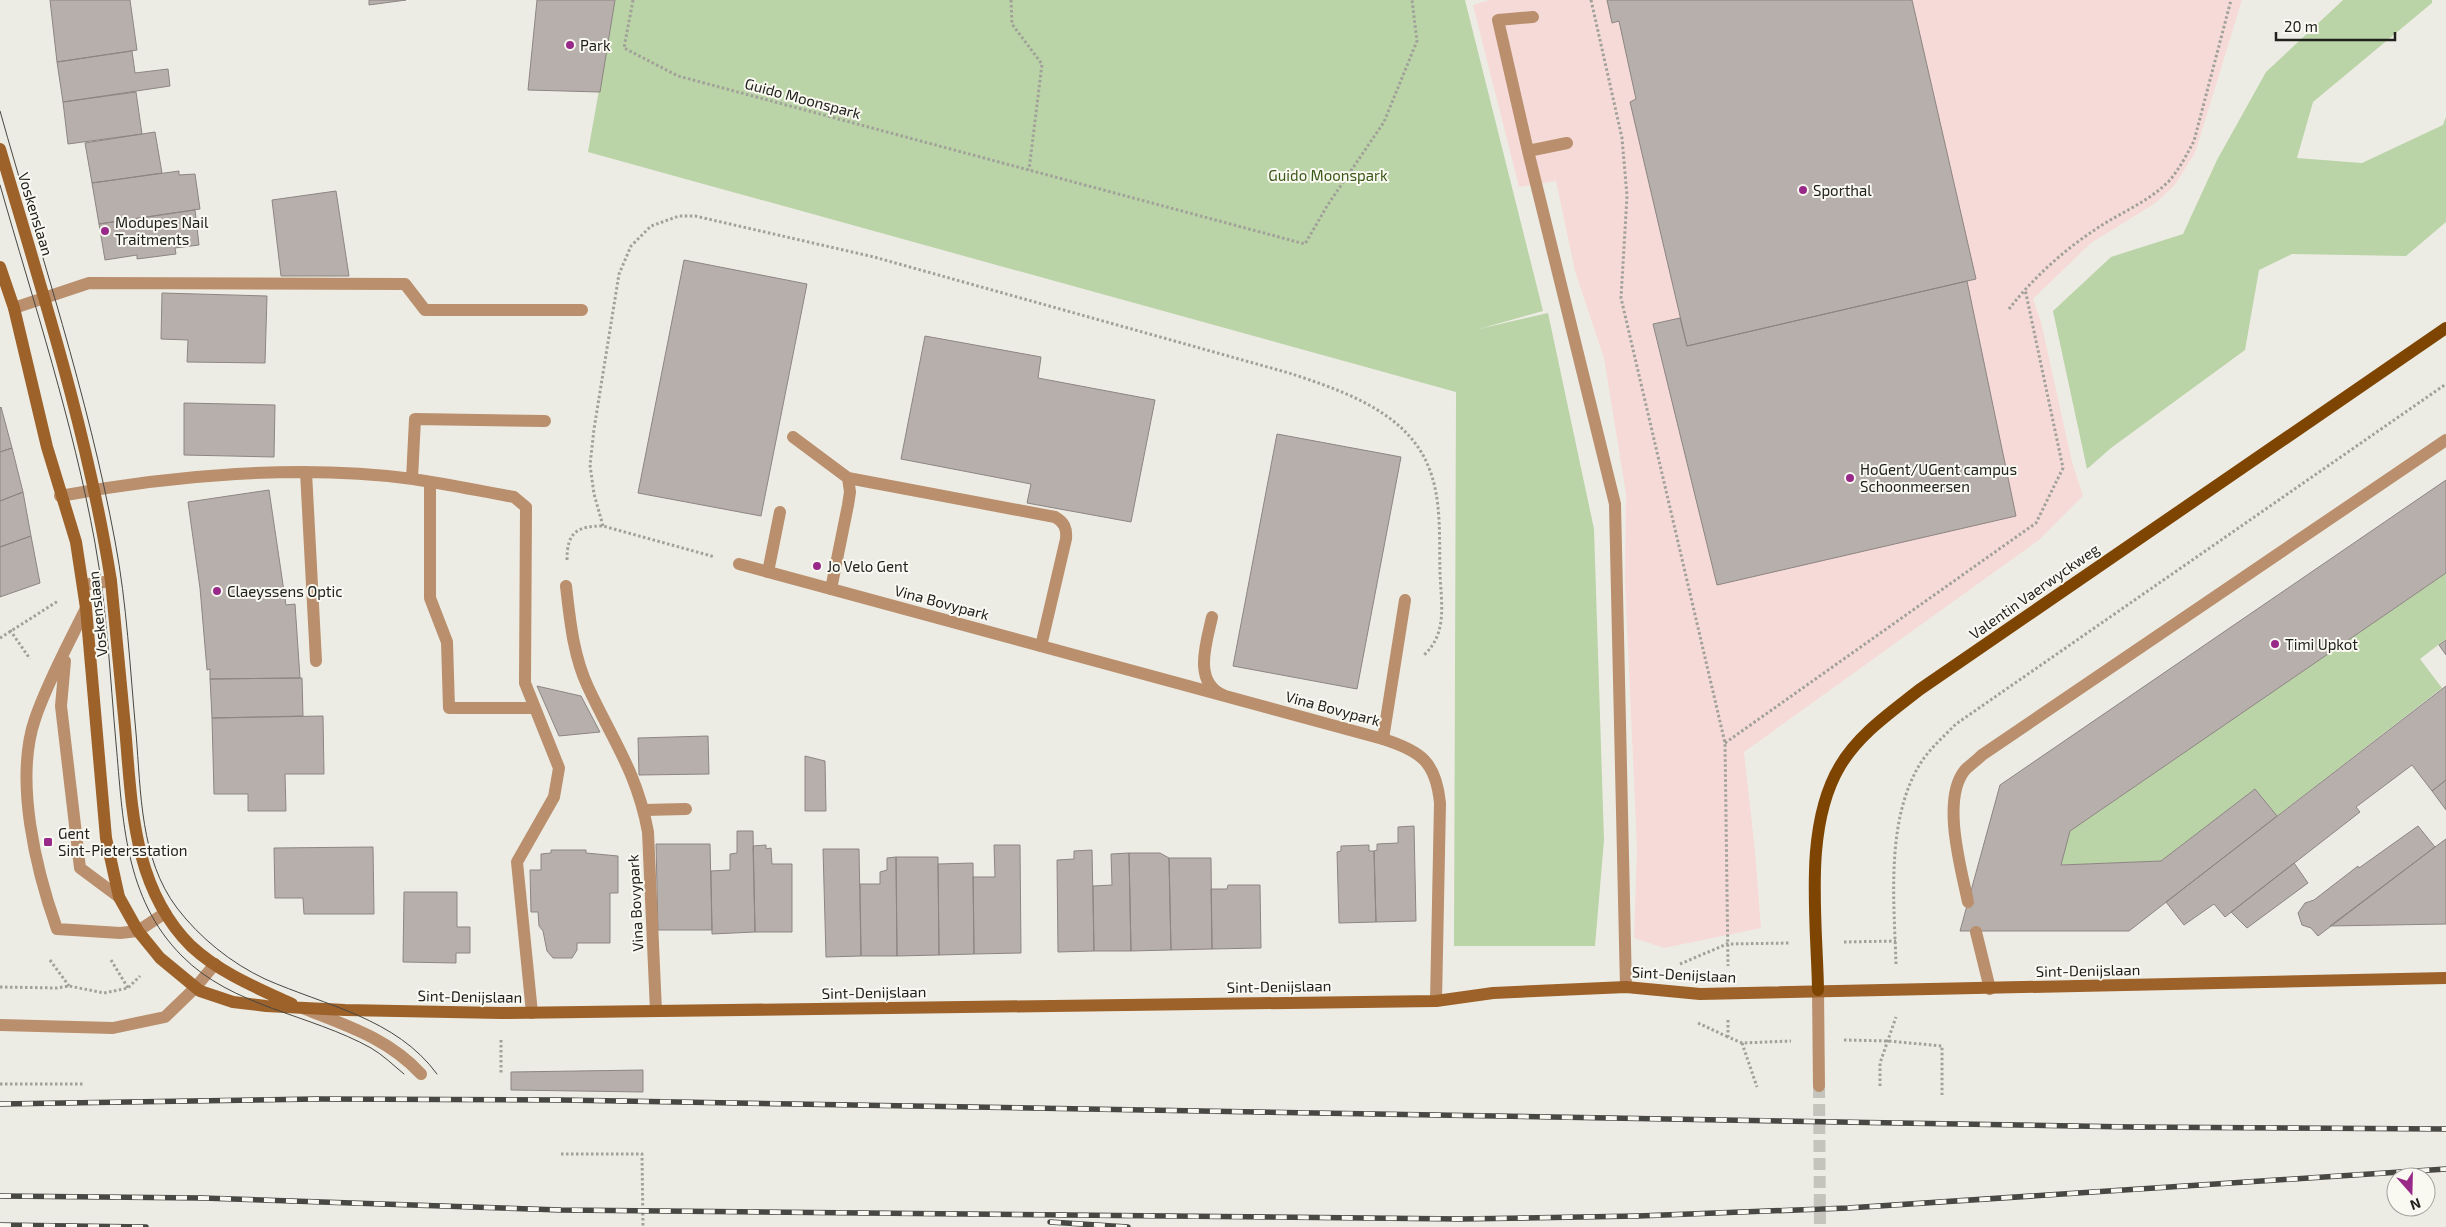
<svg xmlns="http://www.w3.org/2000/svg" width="2446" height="1227" viewBox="0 0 2446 1227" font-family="'Exo 2',sans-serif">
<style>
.education{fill:#f5dad8}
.green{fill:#bad3a7}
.building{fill:#b7afac;stroke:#8d8582}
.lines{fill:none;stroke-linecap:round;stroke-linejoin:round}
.street-tunnel{stroke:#c4c3bc;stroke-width:12;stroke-dasharray:12 6;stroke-linecap:butt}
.path{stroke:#a1a19a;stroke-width:3;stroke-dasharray:2.5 2.5;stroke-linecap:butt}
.lane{stroke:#b98f6d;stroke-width:12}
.street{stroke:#b98f6d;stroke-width:12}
.secondary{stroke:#9d612a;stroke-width:12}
.primary{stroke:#7e4502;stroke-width:12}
.tram{stroke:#474743;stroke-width:1}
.rail-casing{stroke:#474743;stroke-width:5.5}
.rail{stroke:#faf9f1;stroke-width:4;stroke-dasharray:11;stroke-linecap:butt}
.poi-dot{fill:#982989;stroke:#faf9f1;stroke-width:2}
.labels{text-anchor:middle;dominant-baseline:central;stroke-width:4;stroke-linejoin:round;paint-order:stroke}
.poi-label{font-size:15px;fill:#21211e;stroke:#faf9f1;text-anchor:start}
.street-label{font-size:15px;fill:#21211e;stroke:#faf9f1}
.park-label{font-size:15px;fill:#385716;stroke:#faf9f1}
</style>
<rect width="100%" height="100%" fill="#edece4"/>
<!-- education -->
<path class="education" d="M1489,0H2242L2195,153L2174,186L2154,204L2091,243L2033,299L2041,322L2072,462L2083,496L2039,540L1744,752L1755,851L1761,928L1664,948L1634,938L1637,848L1625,581L1626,494L1604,358L1575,271L1556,181L1519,187L1473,5Z"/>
<!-- green -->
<path class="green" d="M615,0H1465L1543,311L1479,329L1548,313L1594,529L1604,840L1595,946H1454L1456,392L588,152Z
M2343,0H2432V3L2313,102L2297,158L2362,163L2443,125L2446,117V222L2406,256L2292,254L2259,270L2245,350L2111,448L2087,469L2053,311L2111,257L2183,234L2217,160L2266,72Z
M2446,573V639L2420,659L2442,688L2277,816L2255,789L2161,861L2061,865L2070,831Z"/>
<!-- building -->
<path class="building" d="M50,0H130L137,50L57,62Z
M369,0H406L369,5Z
M537,0H615L600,92L528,90Z
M1607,0H1912L1976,279L1687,346L1630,102L1636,99L1619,21L1612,23Z
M132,51L135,73L168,69L170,86L63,102L57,62Z
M136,92L142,134L68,144L63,102Z
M155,132L162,173L92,183L85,143Z
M179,171V175L195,174L200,209L99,224L92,183Z
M336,191L349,276H281L272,200Z
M195,210L199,245L175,248L176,254L137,259V255L105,260L99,224Z
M684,260L807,284L761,516L638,493Z
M1967,281L2016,516L1717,585L1653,324L1680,318L1687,346Z
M162,293L267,296L265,363L187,362L188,340L161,339Z
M925,336L1041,357L1038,378L1155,400L1131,522L1027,503L1031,484L901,459Z
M184,403L275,405L274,457L184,455Z
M1,407L12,448L0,452V408Z
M1277,434L1401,457L1357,689L1233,666Z
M12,448L23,492L0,501V452Z
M2446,480V573L2070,831L2061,865L2161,861L2255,789L2277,816L2129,931H1960L2000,785Z
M269,490L286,605L295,604L300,678L210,679V669L207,670L200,588L188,502Z
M23,492L31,536L0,547V501Z
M31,536L40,583L0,597V547Z
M2446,640V655L2439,645Z
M300,678H302L303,716L212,718L210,679Z
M537,686L581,696L600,732L559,736Z
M2446,686V780L2432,791L2412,765L2356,807L2360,812L2225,917L2214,904L2184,925L2166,902Z
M323,716L324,774H285L286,811H248V794H214L212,718Z
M708,736L709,774L639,775L638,738Z
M805,756L825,761L826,811H805Z
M2446,780V810L2432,791Z
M1414,826L1416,921L1376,922L1374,851L1377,850V844L1398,843V827Z
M2418,826L2435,847L2318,936L2311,928L2302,925L2298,913L2305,903L2314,900L2358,866L2359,868Z
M737,831H753L755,932L712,934L711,871L730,870V854L737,853Z
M2446,839V924L2330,926L2435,847Z
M656,844H710L712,930H658Z
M766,845V849L771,848L772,864H792V932H755L753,846Z
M994,845H1020L1021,953L974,954L973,877H995Z
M1369,845V851H1374L1376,922L1339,923L1337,852L1341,851V846Z
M373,847L374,914H304L303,898H275L274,848Z
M823,849H859L861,956L826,957Z
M551,850H586V853L618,856V893H610V943H577V950L572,958H553L547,951L543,931L539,926L538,912H531L530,870H541V854L551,853Z
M1092,850L1094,951L1058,952L1057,860L1074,859V851Z
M1129,853L1131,951H1094L1093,886L1112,885L1111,854Z
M1129,853H1160L1169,858L1171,950L1131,951Z
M896,857L897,956H861L860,884H880V872L887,870V858Z
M896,857H938L939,955L897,956Z
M1169,858H1211L1212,949L1171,950Z
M973,863L974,954L939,955L938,864Z
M2294,863L2308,883L2247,928L2231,912Z
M1228,885H1260L1261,948L1212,949L1211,889H1227Z
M404,892H457V927H470V953H456V963L403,962Z
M643,1070V1092L511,1090V1072Z"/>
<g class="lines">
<!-- street-tunnel -->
<path class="street-tunnel" d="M1819,1086L1820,1227"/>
<!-- path -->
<path class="path" d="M633,0L624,48L678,76L1305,244L1327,206L1384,122L1417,41L1412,0
M1011,0L1012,24L1042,64L1029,170
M1591,0L1622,138L1627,196L1621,298L1725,743L1728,966
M2009,309C2033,278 2064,250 2096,229C2121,212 2149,202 2170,180C2180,168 2187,154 2194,141L2231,0
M603,526L594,494L590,465L594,429L619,274L631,246L651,226L679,216H695L874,257L1289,373C1340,390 1407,411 1429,468C1442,500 1439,539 1440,573C1441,603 1448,633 1424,655
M567,560C567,533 576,526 603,526L715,557
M10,630L30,659
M0,638L58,601
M1725,743L2036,523L2063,468L2025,289
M1844,942L1896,941
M50,960L69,986
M111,960L128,988
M1680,964L1727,944L1790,943
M1896,964C1894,899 1885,814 1924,758C1933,746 1945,735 1956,724L2446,384
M0,987L57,988L69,986L104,993L128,988L140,976
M1728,1020V1037L1742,1043L1791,1041
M1698,1023L1728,1037
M501,1040V1074
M1844,1040L1888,1041L1942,1046V1095
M1742,1043L1757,1087
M0,1084H84
M1880,1086V1063L1896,1017
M561,1154H642L643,1227"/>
<!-- lane -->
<path class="lane" d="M1567,143L1528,151L1615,504L1626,987
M1528,151L1498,20L1533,17
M14,308L89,283L405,284L425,310H582
M793,437L848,478L850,492L848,505L831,589
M306,472L316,661
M848,478L1055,517C1064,522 1067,528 1066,539L1041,646
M412,479L415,419L545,421
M430,483V598L447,642L449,708H535
M60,496C172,475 300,464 413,479C447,484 480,491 514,497L526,507L525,683L559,768L554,797L517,862L532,1013
M768,572L780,512
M83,585L111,581
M86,608C69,643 47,683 35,719C14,780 36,870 57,929L120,933L138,931L165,913
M1212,617C1207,641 1192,682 1223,695
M65,661L61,706L80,868L119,897
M1383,739L1405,600
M644,810L686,809
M1968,902C1961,868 1941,799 1965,770C1970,765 1977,760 1982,755L2446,440
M1976,932L1990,989
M305,1009C348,1026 389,1039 421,1074
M0,1025L113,1028L165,1017L195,988L215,964"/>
<!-- street -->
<path class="street" d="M739,564L1383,739C1421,751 1436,762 1440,803L1436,1001
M566,586C570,620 573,655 588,687C612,739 637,772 648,832L656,1011
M1818,990L1819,1086"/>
<!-- secondary -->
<path class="secondary" d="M0,149C42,291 88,434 111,581C116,629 120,678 125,727C132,805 132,887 191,946C220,973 257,988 292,1004
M0,267L14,308L47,447L76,542L86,608L106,838L119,897L138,931L160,958L200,991L233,1002L266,1006L345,1010L501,1013L1436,1001L1493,993L1626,987L1700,994L2446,978"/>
<!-- primary -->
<path class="primary" d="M1818,990C1817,921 1803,828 1840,766C1859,734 1890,713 1919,690L2446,328"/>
<!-- tram -->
<path class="tram" d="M0,111C40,253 88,395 115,541C127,604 130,669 136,733C141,792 140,859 177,908C200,938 231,963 265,979C326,1006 396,1018 437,1074
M0,185C34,304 73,422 95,543C107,609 110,677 116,743C123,819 124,898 182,956C232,1007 310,1014 371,1048C383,1055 393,1065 404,1074"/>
<!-- rail casing -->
<g class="rail-casing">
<path id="rail" d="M0,1104L317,1099L562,1100L2132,1127L2446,1129
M0,1196L202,1198L561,1210L1461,1219L1638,1216L1848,1208L2446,1169
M1050,1222L1128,1227
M0,1225L146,1227"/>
</g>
<!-- rail -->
<use href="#rail" class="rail"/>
</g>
<!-- markers -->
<g class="poi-dot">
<circle cx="570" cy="45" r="5"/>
<circle cx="1803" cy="190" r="5"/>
<circle cx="105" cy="231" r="5"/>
<circle cx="1850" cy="478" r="5"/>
<circle cx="817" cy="566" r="5"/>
<circle cx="217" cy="591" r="5"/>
<circle cx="2275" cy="644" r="5"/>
<rect x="43" y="837" width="10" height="10" rx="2.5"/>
</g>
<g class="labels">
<!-- poi labels -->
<g class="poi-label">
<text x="580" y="45">Park</text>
<text x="1813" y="190">Sporthal</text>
<text x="115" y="222">Modupes Nail<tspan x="115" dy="17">Traitments</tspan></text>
<text x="1860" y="469">HoGent/UGent campus<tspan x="1860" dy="17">Schoonmeersen</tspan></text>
<text x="827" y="566">Jo Velo Gent</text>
<text x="227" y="591">Claeyssens Optic</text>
<text x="2285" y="644">Timi Upkot</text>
<text x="58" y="833">Gent<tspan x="58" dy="17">Sint-Pietersstation</tspan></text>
</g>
<!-- street labels -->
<g class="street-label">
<text transform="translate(803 98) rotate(15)">Guido Moonspark</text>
<text transform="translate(36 214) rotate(73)">Voskenslaan</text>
<text transform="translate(2034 591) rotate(-35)">Valentin Vaerwyckweg</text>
<text transform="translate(942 602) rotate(15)">Vina Bovypark</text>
<text transform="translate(97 614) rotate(-96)">Voskenslaan</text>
<text transform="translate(1333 708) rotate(15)">Vina Bovypark</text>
<text transform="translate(635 903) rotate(-93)">Vina Bovypark</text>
<text transform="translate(2088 970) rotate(-1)">Sint-Denijslaan</text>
<text transform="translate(1684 974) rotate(3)">Sint-Denijslaan</text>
<text transform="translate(1279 986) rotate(-1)">Sint-Denijslaan</text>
<text transform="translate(874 992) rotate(-1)">Sint-Denijslaan</text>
<text transform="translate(470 996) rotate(1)">Sint-Denijslaan</text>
</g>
<!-- park labels -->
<g class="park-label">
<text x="1328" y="175">Guido Moonspark</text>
</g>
</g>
<!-- north arrow -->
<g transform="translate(2411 1192) rotate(160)"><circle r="24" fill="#faf9f1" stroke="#a3a39d"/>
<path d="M0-4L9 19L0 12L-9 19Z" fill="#982989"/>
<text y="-8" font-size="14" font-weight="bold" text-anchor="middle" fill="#21211e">N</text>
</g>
<!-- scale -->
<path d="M2276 32v8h119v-8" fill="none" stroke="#21211e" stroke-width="2.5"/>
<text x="2284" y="32" font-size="15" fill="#21211e" stroke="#faf9f1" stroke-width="4" paint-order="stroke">20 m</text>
</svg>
